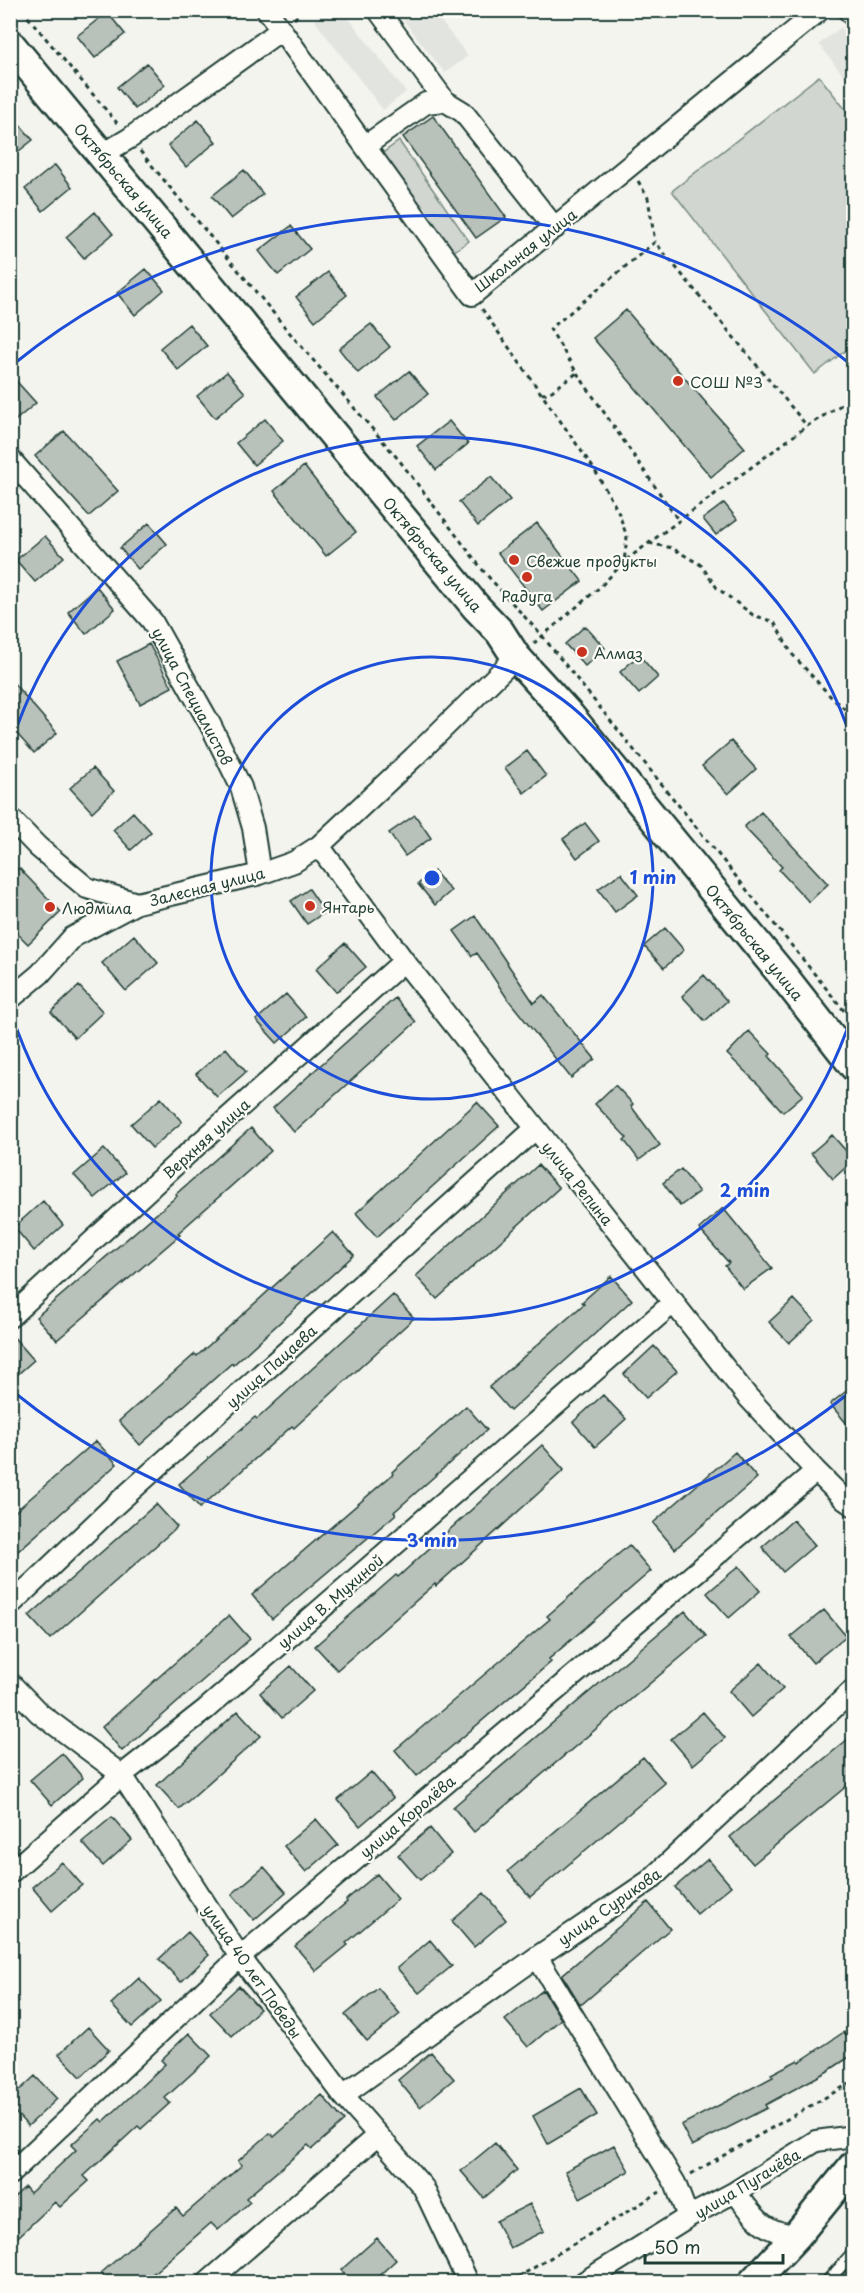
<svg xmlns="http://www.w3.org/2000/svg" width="864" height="2293" viewBox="0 0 864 2293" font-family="'Playpen Sans',sans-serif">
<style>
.built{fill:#e2e5df}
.green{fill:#d1d6d1;stroke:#788a82;stroke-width:1.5}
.building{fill:#b9c1bb;stroke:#1f3d34;stroke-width:1.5}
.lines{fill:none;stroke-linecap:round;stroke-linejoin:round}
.lane-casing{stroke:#1f3d34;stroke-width:15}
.street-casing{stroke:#1f3d34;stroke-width:24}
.secondary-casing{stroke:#1f3d34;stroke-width:33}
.path{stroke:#1f3d34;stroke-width:3;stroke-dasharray:4.5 4.5;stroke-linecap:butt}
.lane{stroke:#fdfcf7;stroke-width:10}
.street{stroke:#fdfcf7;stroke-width:20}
.secondary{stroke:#fdfcf7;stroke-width:28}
.ring{fill:none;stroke:#1d4ed8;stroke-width:3}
.poi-dot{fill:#c8321e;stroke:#fdfcf7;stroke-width:2}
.labels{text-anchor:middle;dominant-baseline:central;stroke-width:4.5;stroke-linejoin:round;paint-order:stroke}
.street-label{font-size:15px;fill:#1f3d34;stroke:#fdfcf7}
.poi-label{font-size:15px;fill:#1f3d34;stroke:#fdfcf7;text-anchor:start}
.centre{fill:#1d4ed8;stroke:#fdfcf7;stroke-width:3}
.ring-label{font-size:18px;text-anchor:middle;font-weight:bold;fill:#1d4ed8;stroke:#fdfcf7;stroke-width:4.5;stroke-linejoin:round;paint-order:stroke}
</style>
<rect width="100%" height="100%" fill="#f4f4ef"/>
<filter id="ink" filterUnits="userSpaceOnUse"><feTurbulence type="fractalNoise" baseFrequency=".0167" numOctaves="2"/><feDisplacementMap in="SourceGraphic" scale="12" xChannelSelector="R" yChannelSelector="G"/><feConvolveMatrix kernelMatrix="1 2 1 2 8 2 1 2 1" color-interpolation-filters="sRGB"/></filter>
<g filter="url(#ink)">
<!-- built -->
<path class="built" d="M327,11H343L406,92L383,110L314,20Z
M396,11H433L468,56L445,73Z
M841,27L853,42V88L819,44Z"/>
<!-- green -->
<path class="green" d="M819,76L853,119L854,344L815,374L672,191Z
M399,141L469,241L450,254L380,155Z"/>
<!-- building -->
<path class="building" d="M107,12L125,34L95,58L77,36Z
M147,63L165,85L135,109L117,87Z
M10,113L33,140L10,158Z
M433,116L506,217L476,238L403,137Z
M198,120L216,142L186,167L168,145Z
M55,165L72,187L43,211L25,189Z
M244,170L263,194L231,219L212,196Z
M95,212L113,234L84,258L66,237Z
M291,226L310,249L278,275L259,251Z
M146,269L164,290L135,315L117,293Z
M328,272L347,295L315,321L296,297Z
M626,310L745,448L711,477L593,338Z
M189,324L207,346L178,370L160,348Z
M371,324L390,347L358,373L339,349Z
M409,371L428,394L396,420L377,397Z
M227,372L245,393L215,418L197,396Z
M10,374L36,403L10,425Z
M265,419L283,441L254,465L236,443Z
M449,421L468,444L436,470L417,446Z
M64,431L118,491L89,516L35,456Z
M304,466L356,532L326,556L274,491Z
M491,477L510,500L478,526L459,502Z
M724,503L737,519L716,535L703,519Z
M149,523L167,544L138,569L120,548Z
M537,523L582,581L543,611L498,553Z
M45,536L64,557L35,582L16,560Z
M97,587L115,609L86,634L68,612Z
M585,626L605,648L585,666L565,644Z
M149,644L172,687L140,704L117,661Z
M639,655L658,677L639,694L620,672Z
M10,679L57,733L34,753L10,726Z
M731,741L756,769L728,794L702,766Z
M527,751L546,776L524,793L505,768Z
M93,768L114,791L92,812L70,788Z
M133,812L151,832L131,850L113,830Z
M761,812L828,884L809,902L779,870L782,867L744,827Z
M415,815L431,838L405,856L389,833Z
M585,823L599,841L577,858L563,839Z
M19,868L61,912L28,944L10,926V876Z
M434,871L451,891L435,905L418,884Z
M621,873L638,895L615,912L598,889Z
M309,889L325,912L307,924L291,901Z
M475,916L534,1003L543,995L595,1059L571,1078L507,998L477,953L472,956L454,931Z
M665,928L684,950L664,968L644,946Z
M134,935L158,963L126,991L102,963Z
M345,943L366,967L336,992L316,969Z
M704,975L727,1001L705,1021L682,996Z
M79,986L103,1012L75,1038L51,1012Z
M286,994L306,1017L277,1043L256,1020Z
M395,998L416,1022L294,1132L273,1108Z
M749,1031L771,1054L769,1056L803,1095L783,1112L759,1085L727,1054Z
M226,1048L246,1072L217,1097L196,1074Z
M615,1085L633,1104L631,1106L660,1145L639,1160L624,1140L627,1138L595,1104Z
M161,1098L182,1122L152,1148L131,1124Z
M477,1102L499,1126L377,1237L356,1213Z
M251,1128L271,1151L178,1233L180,1235L57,1340L36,1317L177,1196L176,1194Z
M832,1135L854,1160L833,1179L811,1153Z
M104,1149L125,1173L95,1198L74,1175Z
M538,1165L559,1188L437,1299L416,1276Z
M681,1169L699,1192L680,1206L663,1183Z
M43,1201L63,1225L34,1251L14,1227Z
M723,1208L772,1268L743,1289L725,1266L729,1263L699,1229Z
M333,1232L354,1255L233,1365L232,1363L140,1445L119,1421L195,1354L197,1356Z
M611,1276L632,1300L510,1411L489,1387L584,1304L582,1302Z
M393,1295L414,1318L294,1428L292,1426L200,1508L179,1484L255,1417L257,1419Z
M794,1299L814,1320L789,1343L769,1322Z
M10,1333L34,1360L10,1381Z
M654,1346L677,1371L646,1398L624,1374Z
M854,1385V1432L830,1404Z
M603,1395L626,1419L595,1447L573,1422Z
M466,1406L487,1430L394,1512L396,1514L272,1619L252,1595L393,1474L392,1472Z
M96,1441L117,1464L10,1558V1516Z
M542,1445L564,1470L436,1586L435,1584L337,1670L315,1646L396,1575L398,1577Z
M735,1452L757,1478L675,1549L653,1523Z
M156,1504L177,1527L50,1639L29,1616Z
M793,1520L815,1545L783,1572L762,1547Z
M629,1545L651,1571L549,1659L551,1662L417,1776L395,1750L550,1619L547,1616Z
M739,1566L760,1591L729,1618L707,1593Z
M824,1610L846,1636L813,1663L791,1637Z
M685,1611L706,1636L474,1832L453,1807Z
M229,1615L250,1639L122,1751L102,1727Z
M761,1663L783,1689L751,1717L729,1691Z
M291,1666L313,1691L282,1718L260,1693Z
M238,1711L261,1736L179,1809L157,1785Z
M703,1712L725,1738L693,1765L671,1739Z
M854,1734V1780L753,1864L730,1837Z
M62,1753L83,1778L52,1805L30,1780Z
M643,1757L665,1783L530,1897L508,1871Z
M371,1772L393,1798L360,1826L338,1800Z
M112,1817L132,1840L103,1866L82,1842Z
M316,1819L338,1845L306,1872L284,1846Z
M430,1828L451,1854L420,1880L398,1855Z
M708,1859L731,1886L697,1914L675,1887Z
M62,1862L82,1885L52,1911L32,1887Z
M264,1867L286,1892L254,1920L232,1894Z
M377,1874L398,1899L346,1943L348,1945L316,1971L295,1946L347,1902L346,1900Z
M484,1893L506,1920L474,1947L452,1921Z
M648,1902L670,1929L582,2004H580L562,1975Z
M188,1932L209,1955L181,1982L159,1959Z
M430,1940L452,1966L419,1993L397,1968Z
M139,1978L161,2001L132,2027L111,2004Z
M239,1986L260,2009L232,2036L210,2013Z
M378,1988L400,2014L367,2041L345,2015Z
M543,1990L561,2019L528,2047L505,2020Z
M88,2027L109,2050L81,2077L59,2054Z
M844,2032L854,2047V2054L828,2071L765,2105L767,2108L692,2146L681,2125L773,2077L771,2074L798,2060L799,2062Z
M189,2033L211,2056L165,2098L170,2103L141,2129L138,2126L84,2176L89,2181L60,2207L55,2202L18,2237L10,2229V2201L25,2187L30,2193L76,2150L71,2145L100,2119L103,2122L165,2064L161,2060Z
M431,2052L454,2079L420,2107L398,2080Z
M35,2076L57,2099L28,2126L10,2107V2099Z
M581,2088L597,2115L548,2144L533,2116Z
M322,2095L344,2121L312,2149L308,2145L246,2198L250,2202L218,2230L211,2223L142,2283H109L101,2273L176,2208L183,2216L242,2165L238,2161L270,2133L274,2137Z
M495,2143L517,2170L484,2198L461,2171Z
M614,2145L629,2171L580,2198L565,2171Z
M530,2204L544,2231L510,2248L496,2221Z
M377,2238L396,2260L371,2283H352L341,2270Z"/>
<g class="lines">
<!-- lane casing -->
<g class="lane-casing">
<path id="lane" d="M761,2280L784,2282
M827,2282L854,2252"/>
</g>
<!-- street casing -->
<g class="street-casing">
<path id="street" d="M267,10L472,295L820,10
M378,10L445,101
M848,10L854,17
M365,146L426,103L445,101L463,112L555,228
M103,154L130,138L281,30
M10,459L152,621L210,724L241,787L253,828L260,874
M10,818L38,847L87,888L137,903L260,874L294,862L319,846L414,757L516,657
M319,846L404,961L747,1396L816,1471L845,1500L854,1506
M10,999L40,974L73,937L137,903
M10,1317L185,1156L404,961
M10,1605L115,1505L535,1129
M10,1683L39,1713L122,1775L240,1957L343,2095L423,2187L468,2282
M10,1873L122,1775L206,1709L674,1302
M537,1957L675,2183L688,2217
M343,2095L537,1957L649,1881L854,1689
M10,2174L240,1957L816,1471
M735,2192C755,2217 763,2233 797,2235
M208,2282L378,2135
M584,2282L688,2217L735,2192L816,2141L854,2136"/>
</g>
<!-- secondary casing -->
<g class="secondary-casing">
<path id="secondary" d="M10,44L476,607L500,632L516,657L570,716L785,978L854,1066
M753,2282L797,2235L854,2165"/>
</g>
<!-- path -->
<path class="path" d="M22,10L117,123
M294,19L304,10
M140,151L289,332L399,460L485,573L543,637L854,1023
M638,181L648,198L655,242
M482,309L594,469L618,511L627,537L624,562L600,587L533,644
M577,373L678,520
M542,394L549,393L577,373L550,329L655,242L807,426
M847,402L854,405
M649,543L672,548L701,565L717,588L753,615L774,622L792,654L833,699L854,717
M626,560L807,426L854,397
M691,2174L854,2081
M510,2282L660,2192"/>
<!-- lane -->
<use href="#lane" class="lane"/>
<!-- street -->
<use href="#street" class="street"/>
<!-- secondary -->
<use href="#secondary" class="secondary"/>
</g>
</g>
<!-- distance rings -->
<g class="ring">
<circle cx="432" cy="878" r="221"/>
<path d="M852 1015A442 442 0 0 1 12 1015M12 741A442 442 0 0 1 852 741"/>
<path d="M849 1393A663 663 0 0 1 15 1393M15 363A663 663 0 0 1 849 363"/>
</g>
<!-- markers -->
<g class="poi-dot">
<circle cx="678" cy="381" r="6"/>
<circle cx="514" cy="560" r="6"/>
<circle cx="527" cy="577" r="6"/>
<circle cx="582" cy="652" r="6"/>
<circle cx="310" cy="906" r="6"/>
<circle cx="50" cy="907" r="6"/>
</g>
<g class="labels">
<!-- street labels -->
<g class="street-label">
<text transform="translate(124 180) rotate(50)">Октябрьская улица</text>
<text transform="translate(525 250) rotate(-38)">Школьная улица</text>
<text transform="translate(433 554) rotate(50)">Октябрьская улица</text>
<text transform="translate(193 696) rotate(62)">улица Специалистов</text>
<text transform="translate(207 886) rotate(-14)">Залесная улица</text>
<text transform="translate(755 942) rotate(51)">Октябрьская улица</text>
<text transform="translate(206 1138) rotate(-42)">Верхняя улица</text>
<text transform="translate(578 1183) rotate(51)">улица Репина</text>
<text transform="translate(271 1366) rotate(-42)">улица Пацаева</text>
<text transform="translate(330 1601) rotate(-41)">улица В. Мухиной</text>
<text transform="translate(407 1816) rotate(-40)">улица Королёва</text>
<text transform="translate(609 1906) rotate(-35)">улица Сурикова</text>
<text transform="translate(253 1971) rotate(55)">улица 40 лет Победы</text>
<text transform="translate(747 2183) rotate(-31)">улица Пугачёва</text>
</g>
<!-- poi labels -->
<g class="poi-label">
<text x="690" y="381">СОШ №3</text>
<text x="526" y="560">Свежие продукты</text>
<text x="527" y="595" text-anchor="middle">Радуга</text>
<text x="594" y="652">Алмаз</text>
<text x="322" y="906">Янтарь</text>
<text x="62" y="907">Людмила</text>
</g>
</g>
<circle cx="432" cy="878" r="9" class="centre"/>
<g class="ring-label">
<text x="653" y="884">1 min</text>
<text x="745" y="1197">2 min</text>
<text x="432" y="1547">3 min</text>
</g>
<!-- margin -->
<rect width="864" height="2293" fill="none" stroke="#fdfcf7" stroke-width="36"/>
<rect x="18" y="18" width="828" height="2257" fill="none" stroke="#1f3d34" stroke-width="2" filter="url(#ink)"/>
<!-- scale -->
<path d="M645 2254v9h138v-9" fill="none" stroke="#1f3d34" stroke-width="3"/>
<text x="654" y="2254" font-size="18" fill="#1f3d34" stroke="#fdfcf7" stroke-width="4.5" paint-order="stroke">50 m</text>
</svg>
